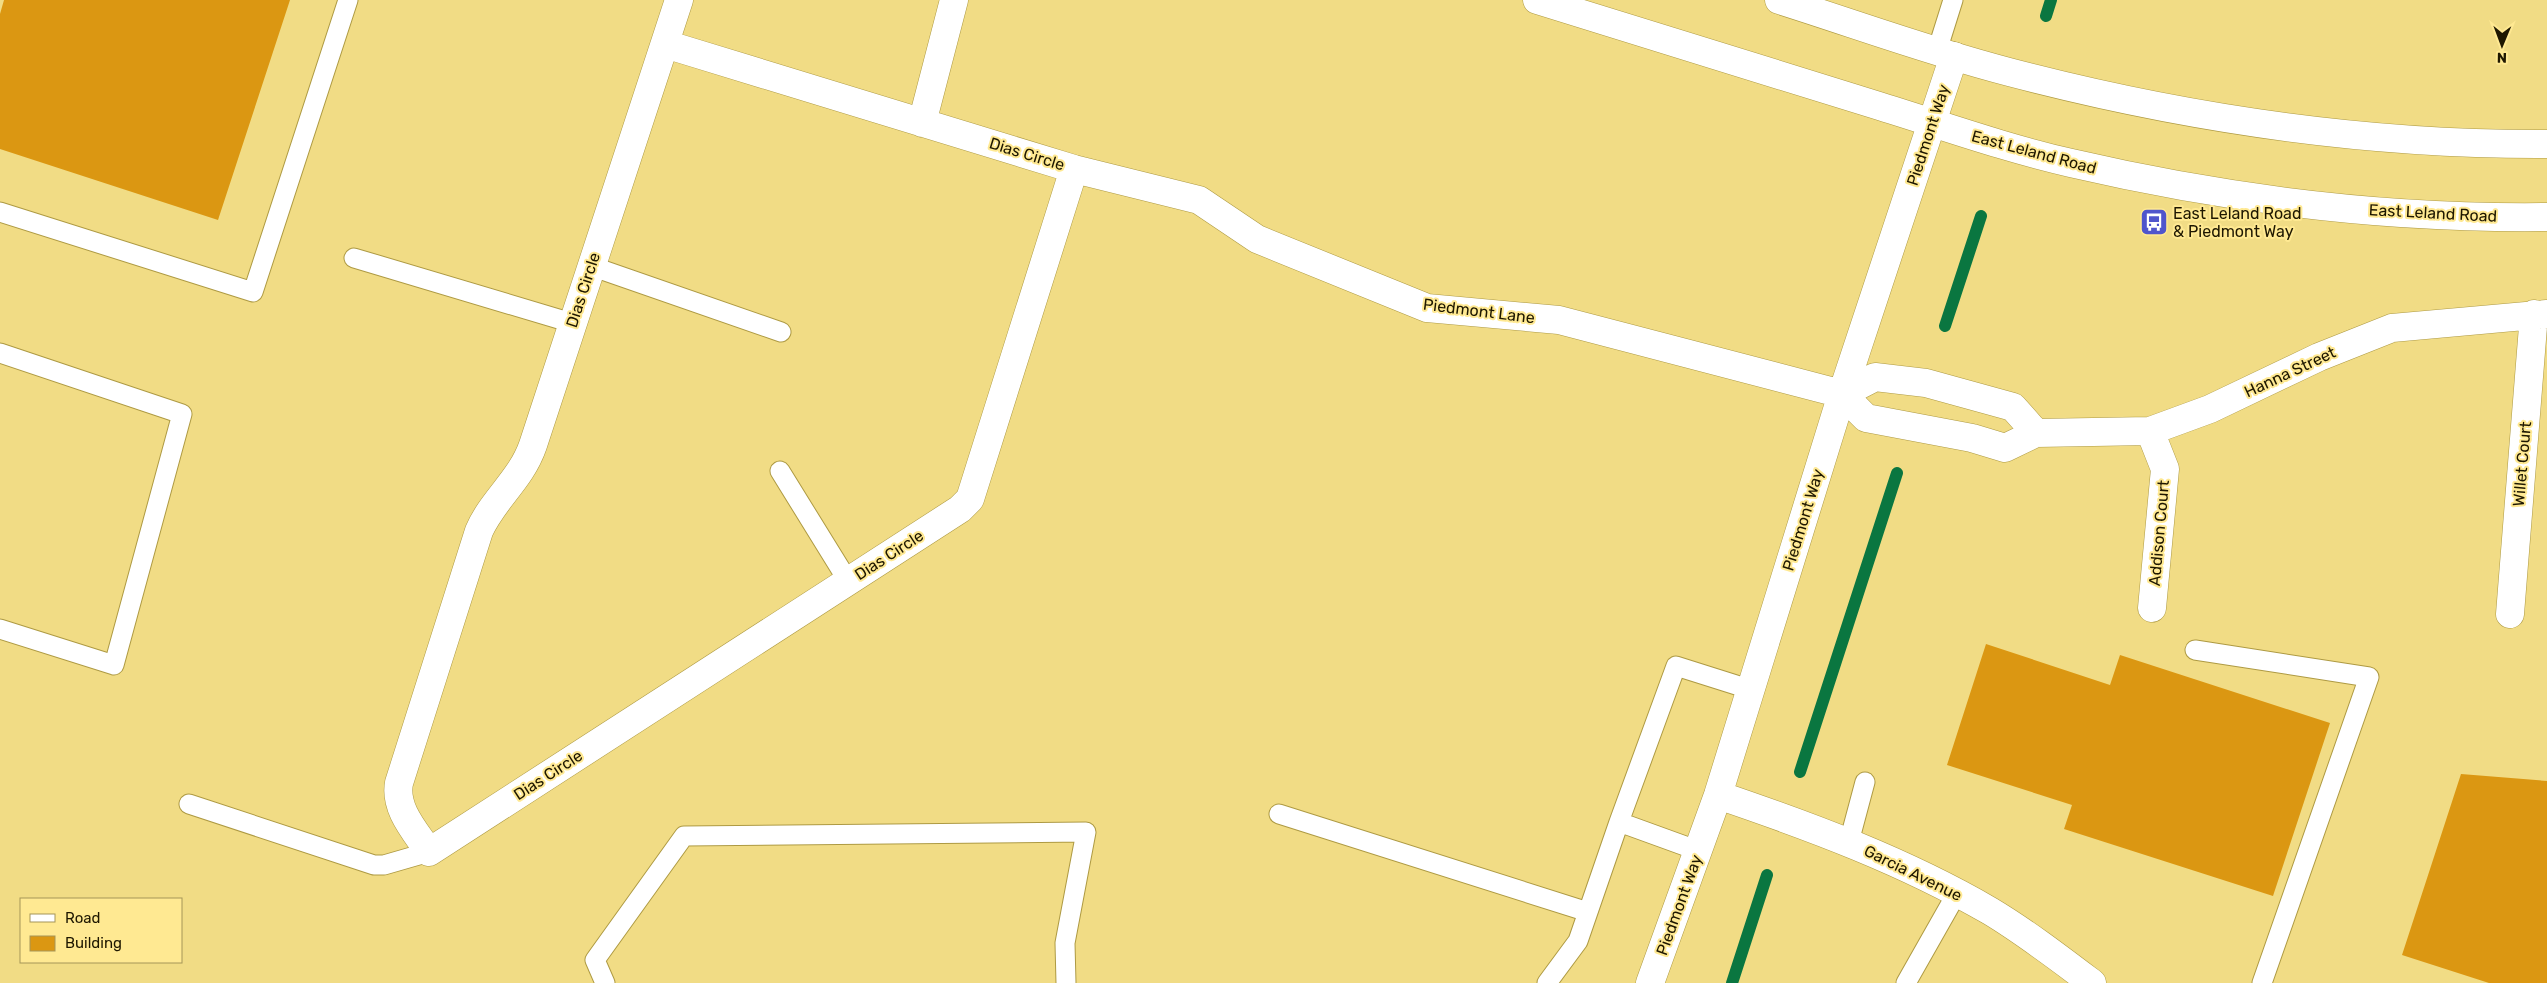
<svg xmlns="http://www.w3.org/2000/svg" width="2547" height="983" viewBox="0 0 2547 983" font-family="Rubik,sans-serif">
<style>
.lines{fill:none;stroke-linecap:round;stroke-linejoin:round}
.stream{stroke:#0a7640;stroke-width:12}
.building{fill:#db9712}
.lane-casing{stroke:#ae9a43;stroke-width:21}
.street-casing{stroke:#ae9a43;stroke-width:29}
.secondary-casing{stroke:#ae9a43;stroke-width:29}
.lane{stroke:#fff;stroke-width:19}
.street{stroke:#fff;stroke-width:28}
.secondary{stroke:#fff;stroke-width:28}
.labels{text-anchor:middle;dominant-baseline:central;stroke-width:4;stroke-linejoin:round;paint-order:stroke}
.street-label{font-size:16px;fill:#1e1700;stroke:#ffe992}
.poi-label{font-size:16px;fill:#1e1700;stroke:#ffe992;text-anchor:start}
</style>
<rect width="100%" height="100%" fill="#f1dc85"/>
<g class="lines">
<!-- stream -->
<path class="stream" d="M2046,16L2051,0
M1945,326L1981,216
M1800,772L1897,473
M1732,983L1767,875"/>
</g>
<!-- building -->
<path class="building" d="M4,0H290L218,220L0,149V14Z
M1986,644L2110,685L2120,655L2330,723L2273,896L2064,829L2072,805L1947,765Z
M2461,774L2547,781V983H2489L2402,955Z"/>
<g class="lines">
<!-- lane casing -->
<g class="lane-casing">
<path id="lane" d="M1937,51L1953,0
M0,212L253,292L348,0
M354,258L572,323
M591,266L781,332
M0,353L182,414L114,665L0,629
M780,471L848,581
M2195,650L2369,677L2262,983
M189,804L374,865H384L429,852
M1279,814L1588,912
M1619,822L1676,666L1752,690
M1849,842L1865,782
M605,983L595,960L684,836L1086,832L1065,943L1066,983
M1547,983L1578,941L1619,822L1699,851
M1906,983L1957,893"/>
</g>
<!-- street casing -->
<g class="street-casing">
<path id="street" d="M679,0L533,445C521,480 493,499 479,531L399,783C394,809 416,832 429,852L960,509L970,499L1074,169
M665,44L1074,169L1199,200L1257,239L1427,308L1559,320L1842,394L1866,418L1972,438L2005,448L2036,433L2150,431L2210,409L2319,357L2392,328L2547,314
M922,123L954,0
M1842,394L1875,377L1926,383L2013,407L2036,433
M2150,431L2165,469L2152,608
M2510,614L2534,314
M1718,795C1812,827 1904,861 1990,911C2025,932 2059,958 2092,983
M1650,983L1718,795L1842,394L1954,56"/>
</g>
<!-- secondary casing -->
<g class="secondary-casing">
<path id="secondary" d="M1537,0C1650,36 1763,71 1876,105C1941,125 2005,148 2071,163C2226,199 2388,219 2547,217
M1779,0C1855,24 1931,52 2009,72C2184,118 2365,145 2547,144"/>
</g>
<!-- lane -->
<use href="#lane" class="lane"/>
<!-- street -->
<use href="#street" class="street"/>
<!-- secondary -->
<use href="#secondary" class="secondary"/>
</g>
<!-- icons -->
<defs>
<g id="bus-square" transform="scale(1.4375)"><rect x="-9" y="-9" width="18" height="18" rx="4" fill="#4f55cc" stroke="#ffe992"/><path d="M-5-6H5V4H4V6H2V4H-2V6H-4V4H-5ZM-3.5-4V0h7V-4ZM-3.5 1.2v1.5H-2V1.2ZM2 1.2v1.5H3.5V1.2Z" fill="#fff"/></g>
</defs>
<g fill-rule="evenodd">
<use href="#bus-square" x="2154" y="222"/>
</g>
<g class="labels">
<!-- street labels -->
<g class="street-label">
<text transform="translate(1928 135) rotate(-72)">Piedmont Way</text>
<text transform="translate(2034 152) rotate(15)">East Leland Road</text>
<text transform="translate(1027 154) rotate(17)">Dias Circle</text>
<text transform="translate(2433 213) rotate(3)">East Leland Road</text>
<text transform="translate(583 290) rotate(-72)">Dias Circle</text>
<text transform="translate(1479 311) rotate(7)">Piedmont Lane</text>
<text transform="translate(2290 372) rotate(-25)">Hanna Street</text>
<text transform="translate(2522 464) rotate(-85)">Willet Court</text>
<text transform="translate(1803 520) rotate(-73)">Piedmont Way</text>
<text transform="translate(2159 533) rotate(-85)">Addison Court</text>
<text transform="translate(889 555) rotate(-33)">Dias Circle</text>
<text transform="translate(548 775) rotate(-33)">Dias Circle</text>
<text transform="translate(1913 873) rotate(26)">Garcia Avenue</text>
<text transform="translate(1679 905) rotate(-70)">Piedmont Way</text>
</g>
<!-- poi labels -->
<g class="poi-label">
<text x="2173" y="213">East Leland Road<tspan x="2173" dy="18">&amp; Piedmont Way</tspan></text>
</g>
</g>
<!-- legend -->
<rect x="20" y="898" width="162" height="65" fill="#ffe992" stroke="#a59558"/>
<rect x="30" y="914" width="25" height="8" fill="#ffffff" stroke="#a59558"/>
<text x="65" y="923" font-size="15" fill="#1e1700">Road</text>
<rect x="30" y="936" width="25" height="15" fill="#db9712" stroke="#a59558"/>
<text x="65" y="948" font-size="15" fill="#1e1700">Building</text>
<!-- north arrow -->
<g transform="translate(2502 45) rotate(181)" stroke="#ffe992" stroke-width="4" paint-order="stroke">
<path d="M0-4L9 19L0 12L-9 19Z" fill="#1e1700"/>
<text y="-8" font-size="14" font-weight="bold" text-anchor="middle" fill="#1e1700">N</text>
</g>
</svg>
